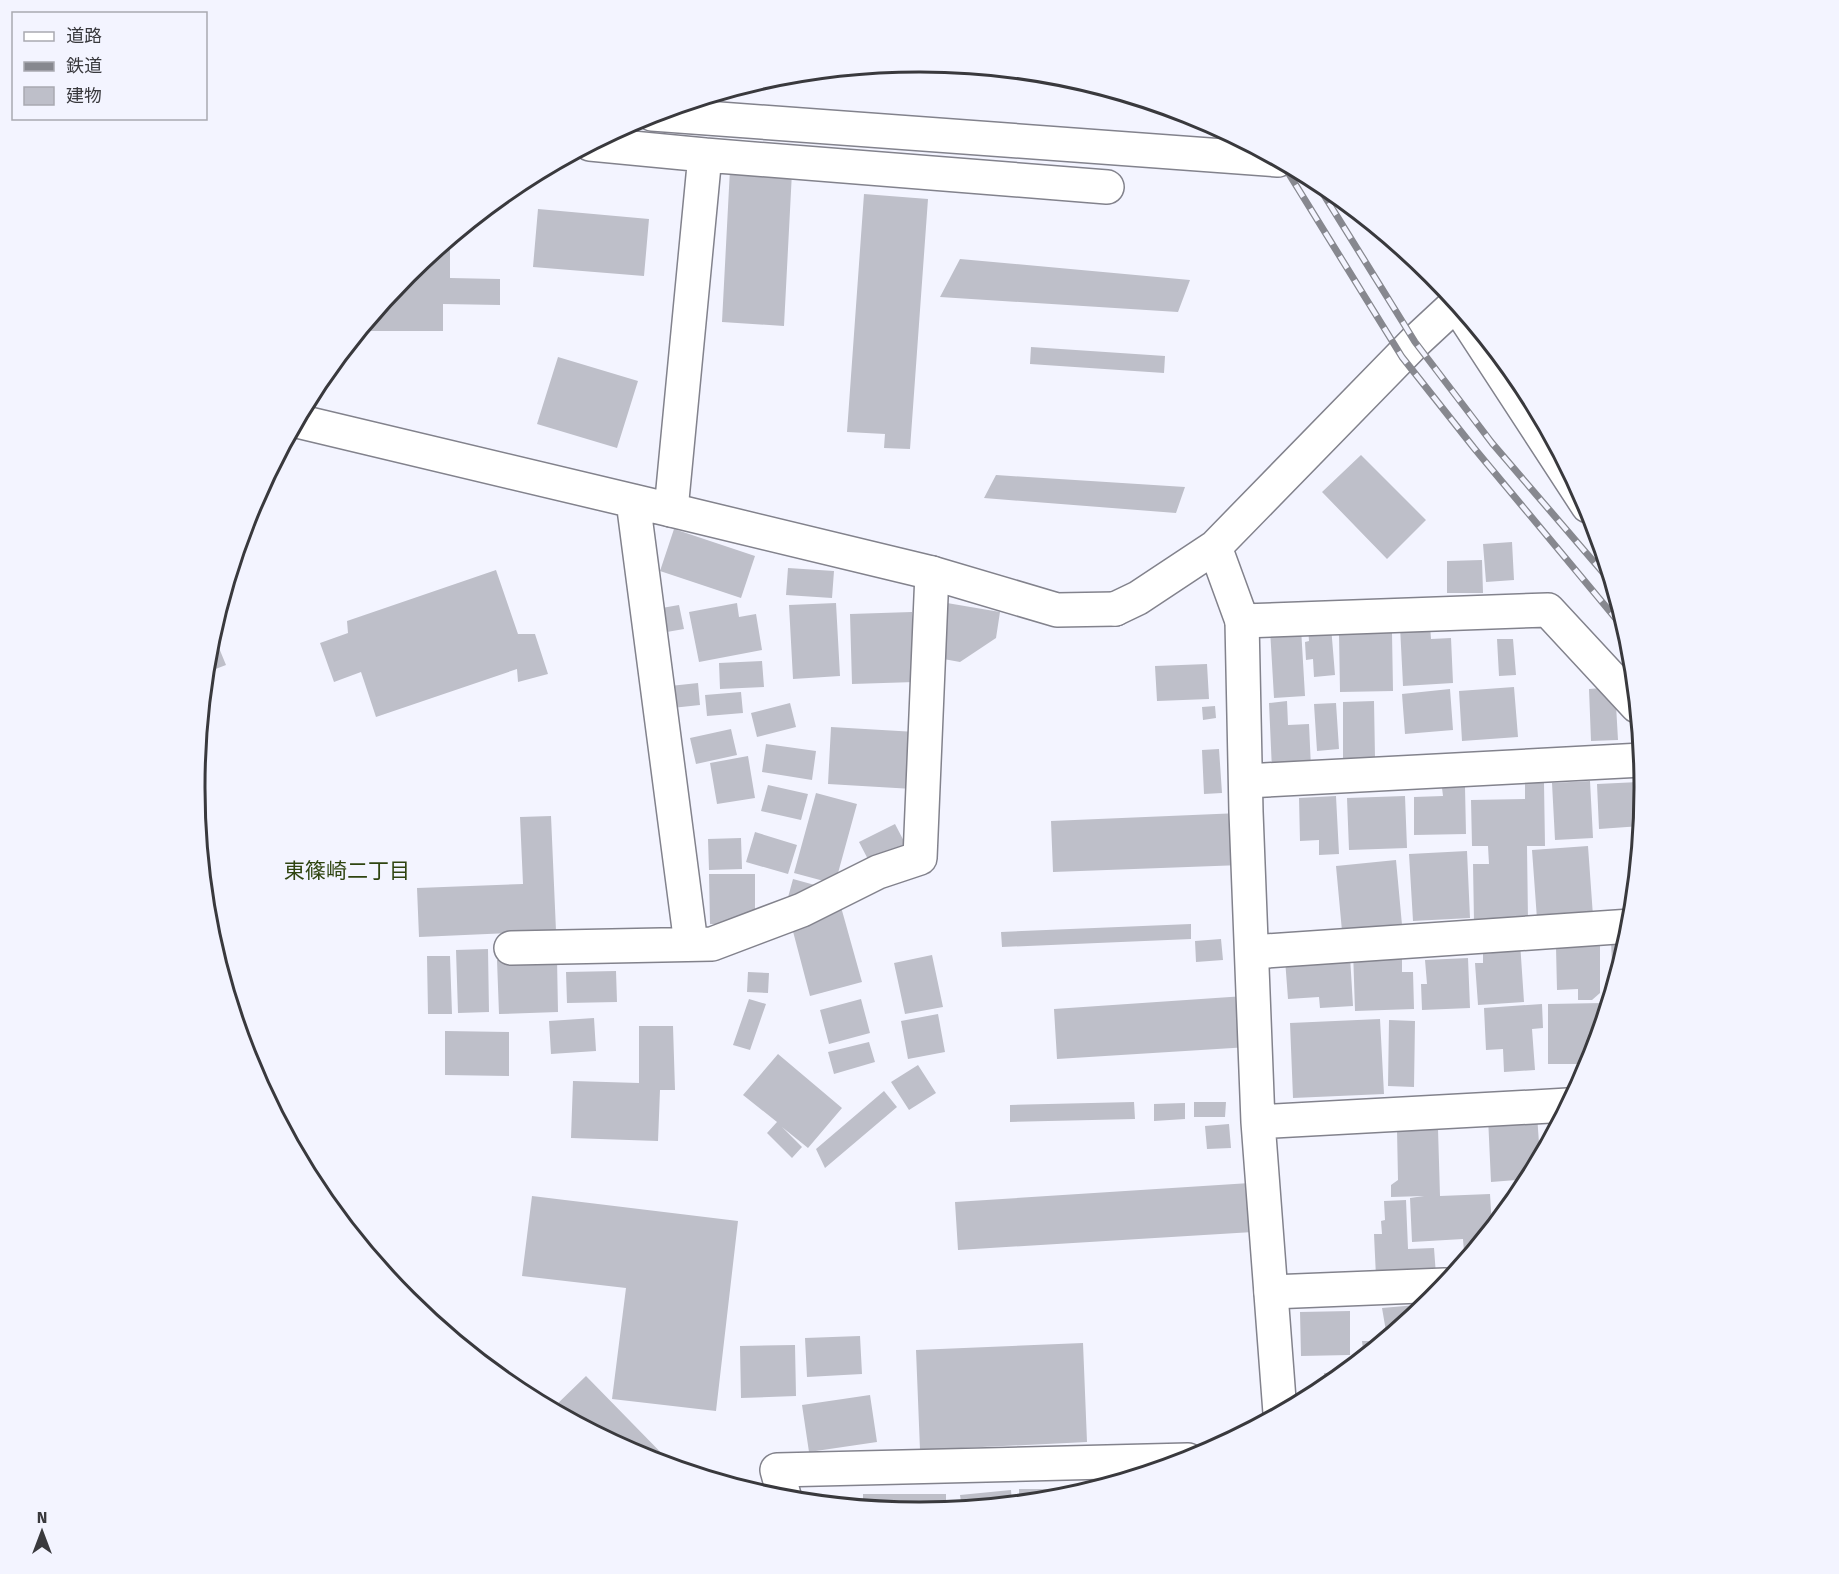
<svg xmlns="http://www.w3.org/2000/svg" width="1839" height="1574" viewBox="0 0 1839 1574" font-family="'Fira Sans','Noto Sans JP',sans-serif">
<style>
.building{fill:#bebfc9}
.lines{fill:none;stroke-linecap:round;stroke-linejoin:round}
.street-casing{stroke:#82828c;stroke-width:36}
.secondary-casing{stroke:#82828c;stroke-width:36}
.street{stroke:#fff;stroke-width:33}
.secondary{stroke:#fff;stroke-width:33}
.rail-casing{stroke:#87888f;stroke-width:7}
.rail{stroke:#f3f4ff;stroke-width:4.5;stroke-dasharray:14;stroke-linecap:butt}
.labels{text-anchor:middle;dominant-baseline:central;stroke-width:4.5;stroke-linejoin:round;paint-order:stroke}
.neighbourhood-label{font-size:21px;fill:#2f4410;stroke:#f3f4ff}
.rim{fill:none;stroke:#39393d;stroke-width:3}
</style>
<rect width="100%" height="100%" fill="#f3f4ff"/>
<!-- building -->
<path class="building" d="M730,169L792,172L784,326L722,322Z
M864,194L928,199L910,449L884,448L885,434L847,432Z
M538,209L649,219L644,276L533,267Z
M441,246H450V278L500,279V305L443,304V331H360L407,274Z
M960,259L1190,280L1178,312L940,297Z
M1031,347L1165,356L1164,373L1030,364Z
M558,357L638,381L617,448L537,424Z
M1361,455L1426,520L1387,559L1322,492Z
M996,475L1185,487L1176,513L984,498Z
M674,529L755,556L741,598L660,571Z
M1512,542L1514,580L1486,582L1483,544Z
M1482,560L1483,593H1447V561Z
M788,568L834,571L832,598L786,595Z
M496,570L518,634H535L548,674L518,682L517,669L376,717L361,672L334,682L320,643L348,633L347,621Z
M737,603L739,617L756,614L762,650L699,662L689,612Z
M836,603L840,676L793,679L789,605Z
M947,603L1000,612L996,638L960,662L938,658Z
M679,605L684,629L661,633L656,609Z
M912,612L915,682L852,684L850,614Z
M1430,625L1431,639L1451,638L1453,683L1403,686L1400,626Z
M1331,626L1335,675L1314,677L1313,659L1306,660L1305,642L1309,641L1308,627Z
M1301,628L1305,696L1274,698L1270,629Z
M212,631L226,665L205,673L208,645Z
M1392,633L1393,691L1340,692L1339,634Z
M1497,639H1513L1516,675L1499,676Z
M762,661L764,687L720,689L719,663Z
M1207,664L1209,699L1157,701L1155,666Z
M204,683L208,694L203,696Z
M698,683L700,705L672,708L670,686Z
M1514,687L1518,737L1462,741L1459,691Z
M1615,687L1618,740L1591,741L1589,689Z
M1450,689L1453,730L1405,734L1402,694Z
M741,692L743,713L707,716L705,695Z
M1287,701L1288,725L1309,724L1311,768L1272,770L1269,703Z
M1374,701L1375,758L1343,759V702Z
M790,703L796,727L757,737L751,713Z
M1336,703L1339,749L1317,751L1314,704Z
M1215,706L1216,718L1203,720L1202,707Z
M831,727L916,732L913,789L828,784Z
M731,729L737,755L696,764L690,738Z
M766,744L816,751L812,780L762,772Z
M1219,749L1222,793L1204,794L1202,750Z
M748,756L755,798L717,804L710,763Z
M1590,781L1593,838L1555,840L1552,783Z
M1639,782L1641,826L1599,829L1597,784Z
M1525,783H1544L1545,846H1527L1528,921L1474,922L1473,864H1489L1488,846H1472L1471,800L1525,799Z
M768,785L808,794L801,820L761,811Z
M1465,787L1466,834L1414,835V797L1443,796L1442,788Z
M816,793L857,804L835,884L794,873Z
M1336,796L1339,854L1319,855V840L1300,841L1299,798Z
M1405,796L1407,848L1349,850L1347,798Z
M1240,813L1242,865L1053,872L1051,821Z
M551,816L556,931L419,937L417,888L523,884L520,817Z
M895,824L907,847L871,865L859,842Z
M755,832L797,845L788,874L746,862Z
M741,838L742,869L709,870L708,839Z
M1631,843H1640L1636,876H1632Z
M1588,846L1593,916L1537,919L1532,850Z
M1467,851L1470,918L1413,921L1409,854Z
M1396,860L1402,925L1342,931L1336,866Z
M709,874H755V924H710Z
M793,879L822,887L787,901Z
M841,907L862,982L810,996L790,920Z
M1191,924V939L1002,947L1001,932Z
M1221,939L1223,960L1196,962L1195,941Z
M1628,940L1613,986L1611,941Z
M1520,942L1524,1002L1478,1005L1475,963H1483V954L1492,953L1491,944Z
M1600,946V993L1592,1000H1578V989L1557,990L1556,947Z
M488,949L489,1012L458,1013L456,950Z
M1402,949V972H1413L1414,1009L1355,1011L1353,950Z
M932,955L943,1007L905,1014L894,963Z
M427,956H450L452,1014H428Z
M1350,956L1353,1006L1320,1008L1319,997L1288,999L1285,959Z
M557,958L558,1012L499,1014L497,960Z
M1468,958L1470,1008L1422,1010L1421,984H1427L1425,960Z
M616,971L617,1002L567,1003L566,972Z
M748,972L769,973L768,993L747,992Z
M1245,996L1249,1047L1057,1059L1054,1009Z
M749,999L766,1004L750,1050L733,1045Z
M861,999L870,1033L829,1044L820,1010Z
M1603,1003V1022L1590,1064H1548V1004Z
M1542,1004L1543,1028L1532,1029L1535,1070L1504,1072L1503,1049L1486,1050L1484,1008Z
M938,1014L945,1052L908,1059L901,1021Z
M594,1018L596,1051L551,1054L549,1021Z
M1380,1019L1384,1094L1293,1098L1290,1023Z
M1389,1020L1415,1021L1414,1087L1388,1086Z
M639,1026H673L675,1090H660L658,1141L571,1138L573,1081L639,1083Z
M445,1031L509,1032V1076L445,1075Z
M869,1042L875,1062L834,1074L828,1052Z
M778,1054L842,1108L808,1148L782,1127L802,1147L792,1158L767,1133L777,1122L743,1095Z
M918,1065L936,1093L909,1110L891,1082Z
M884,1091L897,1107L825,1168L816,1149Z
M1134,1102L1135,1119L1010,1122V1105Z
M1194,1102H1226L1225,1117H1194Z
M1185,1103V1119L1154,1121V1104Z
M1537,1115L1539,1143L1548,1142L1528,1179L1491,1182L1488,1117Z
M1229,1124L1231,1148L1207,1149L1205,1126Z
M1397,1129H1438L1440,1196L1490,1194L1492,1227L1472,1252H1464L1463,1239L1412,1242L1410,1198L1424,1196L1391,1197V1185L1398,1180Z
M1250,1183L1253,1232L958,1250L955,1202Z
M532,1196L738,1221L716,1411L612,1399L626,1288L522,1276Z
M1406,1200L1408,1249L1434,1248L1436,1275L1376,1277L1374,1234H1382L1381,1221L1385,1220L1384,1201Z
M1428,1304L1387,1337L1382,1308Z
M1350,1311V1355L1301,1356L1300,1312Z
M860,1336L862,1374L807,1377L805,1338Z
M1362,1341H1382L1364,1357Z
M1083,1343L1087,1442L920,1450L916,1350Z
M795,1345L796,1396L741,1398L740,1346Z
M1345,1372L1341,1375L1325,1388L1324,1373Z
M586,1376L675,1467L642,1457L552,1409Z
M870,1395L877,1442L809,1452L802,1405Z
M1019,1489H1065V1497L1019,1503Z
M1011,1490L1012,1503L962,1508L960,1495Z
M863,1494H946V1510L920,1512L863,1507Z
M844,1500V1505L814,1502V1501Z"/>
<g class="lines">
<!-- street casing -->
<g class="street-casing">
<path id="street" d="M705,155L1107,187
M1455,302L1588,506
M297,421L671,510L705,155L590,144
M633,501L691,944
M1215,547L1242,621L1548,610L1637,706
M1115,609L1138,598L1215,547L1415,342L1457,303
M1246,781L1642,760
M511,948L712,944L802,910L878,872L920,858L932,573
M1252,952L1631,926
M1271,1292L1445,1285
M785,1499L777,1470L1188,1460"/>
</g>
<!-- secondary casing -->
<g class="secondary-casing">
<path id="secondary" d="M652,114L1278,160
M671,510L932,573L1057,610L1115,609
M1242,621L1246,812L1258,1122L1280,1413
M1258,1122L1568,1105"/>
</g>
<!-- street -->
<use href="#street" class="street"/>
<!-- secondary -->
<use href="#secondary" class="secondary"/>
<!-- rail casing -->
<g class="rail-casing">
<path id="rail" d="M1281,161L1402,357L1474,448L1627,632
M1314,179L1415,342L1492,443L1612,583"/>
</g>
<!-- rail -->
<use href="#rail" class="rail"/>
</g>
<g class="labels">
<!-- neighbourhood labels -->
<g class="neighbourhood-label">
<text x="347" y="871">東篠崎二丁目</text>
</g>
</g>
<!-- crop -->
<path d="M0 0H1839V1574H0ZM919 72H920A714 714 0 0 1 1634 786V788A714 714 0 0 1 920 1502H919A714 714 0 0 1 205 788V786A714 714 0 0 1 919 72Z" fill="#f3f4ff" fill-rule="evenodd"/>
<path class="rim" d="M919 72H920A714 714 0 0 1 1634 786V788A714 714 0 0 1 920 1502H919A714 714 0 0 1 205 788V786A714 714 0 0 1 919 72Z"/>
<!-- legend -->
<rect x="12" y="12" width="195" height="108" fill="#f3f4ff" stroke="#a9a9b1" stroke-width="1.5"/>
<rect x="24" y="32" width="30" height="9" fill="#ffffff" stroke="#a9a9b1" stroke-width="1.5"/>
<text x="66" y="42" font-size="18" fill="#39393d">道路</text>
<rect x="24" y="62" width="30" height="9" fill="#87888f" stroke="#a9a9b1" stroke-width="1.5"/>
<text x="66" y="72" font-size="18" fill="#39393d">鉄道</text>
<rect x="24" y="87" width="30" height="18" fill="#bebfc9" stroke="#a9a9b1" stroke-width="1.5"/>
<text x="66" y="102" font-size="18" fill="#39393d">建物</text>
<!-- north arrow -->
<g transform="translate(42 1532)" stroke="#f3f4ff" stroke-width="4.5" paint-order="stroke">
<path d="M0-4.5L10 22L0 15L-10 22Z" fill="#39393d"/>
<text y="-9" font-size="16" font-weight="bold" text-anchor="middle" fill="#39393d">N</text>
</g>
</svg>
